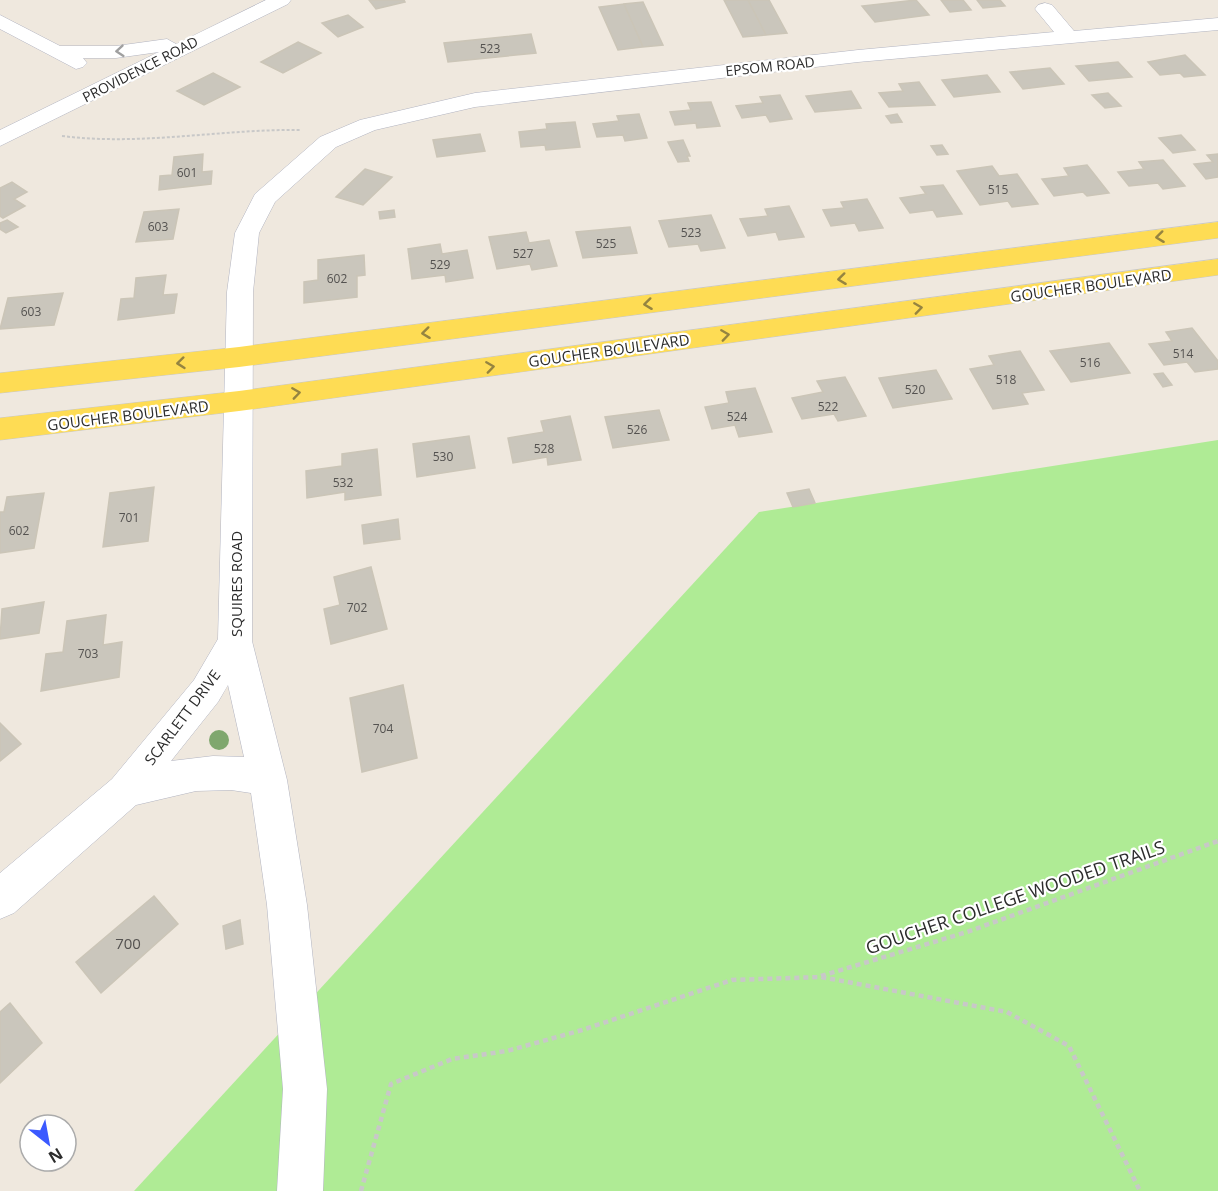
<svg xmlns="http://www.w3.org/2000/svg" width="1218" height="1191" viewBox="0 0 1218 1191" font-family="'Open Sans',sans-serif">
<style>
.green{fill:#afeb95}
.building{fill:#cac6bc;stroke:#cbc5b7;stroke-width:1.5}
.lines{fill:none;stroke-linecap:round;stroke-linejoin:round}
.minor-casing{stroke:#b2b4c1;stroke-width:1}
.major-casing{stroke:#c8c8c8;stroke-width:1}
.path-far1{stroke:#c8c8c8;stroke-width:2;stroke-dasharray:3 2;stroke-linecap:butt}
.path{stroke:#c8c8c8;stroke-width:4.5;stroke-dasharray:5 4;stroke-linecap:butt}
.minor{fill:#fff;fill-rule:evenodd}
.major{fill:#fedc54;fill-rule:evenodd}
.tree{fill:#7fa76e}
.oneway{stroke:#a0a0a0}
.oneway2{stroke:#958440}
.labels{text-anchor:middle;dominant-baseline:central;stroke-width:4.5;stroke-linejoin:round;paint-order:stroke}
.number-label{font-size:12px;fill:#545250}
.far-street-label{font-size:14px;fill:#2c2c2c;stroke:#fff}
.street-label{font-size:15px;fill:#2c2c2c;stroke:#fff}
.near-number-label{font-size:15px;fill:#545250}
.near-street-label{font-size:18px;fill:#2c2c2c;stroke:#fff}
</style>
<rect width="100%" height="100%" fill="#efe8de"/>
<!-- green -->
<path class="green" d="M1218,440V1191H134L759,512Z"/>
<!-- building -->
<path class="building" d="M369,0H404L405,2L376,9Z
M724,0H748L766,35L743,37Z
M748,0H769L787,33L766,35Z
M916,0L929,15L875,22L862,6Z
M941,0H963L971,10L950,12Z
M977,0H1000L1005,6L983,8Z
M643,2L663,45L643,47L624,4Z
M624,4L643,47L618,50L599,7Z
M348,15L363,27L338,37L322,23Z
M531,34L536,53L448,62L444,43Z
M298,42L321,53L283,73L261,62Z
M1185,55L1205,75L1184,77L1180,73L1160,75L1148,62Z
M1118,62L1132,77L1089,81L1076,66Z
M1050,68L1064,84L1023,89L1010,72Z
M213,73L240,87L204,105L177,91Z
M987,75L1000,92L954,97L942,80Z
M919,82L935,105L889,107L879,93L903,91L899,84Z
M851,91L861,108L815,112L806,96Z
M1108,93L1121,106L1105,108L1092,95Z
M780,95L792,119L770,122L766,115L742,118L736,106L763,103L760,97Z
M711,102L720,126L697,128L696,123L675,125L670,112L691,110L688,103Z
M639,114L647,138L625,141L623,135L597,137L593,124L619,121L617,116Z
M897,114L902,122L891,123L886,116Z
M575,122L580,147L546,150L545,145L521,147L519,132L547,129L546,124Z
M480,134L485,151L437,157L433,140Z
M1181,135L1195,150L1173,153L1159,138Z
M683,140L690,156H687L689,161L678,162L668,142Z
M942,145L948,154L937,155L931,146Z
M203,154L202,172L212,171L211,184L159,190L160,176L172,175L174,157Z
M1218,154V177L1206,179L1194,164L1213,162L1207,155Z
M1163,160L1185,186L1163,189L1158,183L1129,186L1118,172L1144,169L1139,162Z
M1087,165L1109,193L1087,196L1083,192L1054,196L1042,179L1069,176L1064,168Z
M992,166L999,176L1017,174L1038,204L1012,207L1008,201L980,205L957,171Z
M365,169L392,177L363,205L336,197Z
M12,182L27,192L14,199L25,206L3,218L0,216V188Z
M943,185L962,214L937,217L933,210L910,213L900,198L926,194L921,187Z
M867,199L883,228L859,231L855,223L831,226L823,210L844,208L841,202Z
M789,206L804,237L779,240L776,232L748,236L740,219L768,216L765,209Z
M179,209L173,239L136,242L144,212Z
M394,210L395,217L380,219L379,212Z
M711,215L725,248L701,251L698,244L669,247L659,221Z
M7,220L18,227L6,233L0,229V223Z
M630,227L637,253L583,258L576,232Z
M526,232L529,243L549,240L557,266L532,270L530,264L497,269L489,237Z
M440,244L442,254L467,250L473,278L446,282L445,275L412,279L408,249Z
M364,255L365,275L357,276V297L304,303V282L318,280V260Z
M166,275L163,295L177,294L174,313L118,320L121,299L134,298L136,278Z
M63,293L54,325L0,329L8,298Z
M1192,328L1218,361V369L1195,372L1187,362L1164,365L1149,344L1172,341L1166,332Z
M1109,343L1130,373L1071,382L1050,351Z
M1020,351L1044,390L1022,393L1028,404L993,409L970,369L994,365L989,356Z
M936,370L952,399L893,408L879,378Z
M1163,373L1172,385L1163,387L1154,374Z
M845,377L866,416L838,421L834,414L802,419L792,398L823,392L817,381Z
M755,388L772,432L739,437L735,425L712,429L705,407L729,403L726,392Z
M659,410L669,440L613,448L605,417Z
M570,416L581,460L548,465L547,457L513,463L508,438L544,432L541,421Z
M469,436L475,468L417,477L413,444Z
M377,449L381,495L345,500V492L307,498L306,471L342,466V454Z
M154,487L148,541L103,547L110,493Z
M809,489L815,503L793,507L787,493Z
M44,493L34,548L0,553V512H4L7,497Z
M398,519L400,539L364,544L362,525Z
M371,567L387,629L331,644L324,609L340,605L334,577Z
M44,602L39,633L0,639L2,609Z
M106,615L103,645L122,642L119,677L41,691L46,654L63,652L67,621Z
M403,685L417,758L362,772L350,698Z
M0,723L21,744L0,761Z
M154,896L178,924L101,993L76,962Z
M240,920L243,944L226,949L223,926Z
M10,1003L42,1043L0,1083V1012Z"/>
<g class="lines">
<!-- minor casing -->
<g class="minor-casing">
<path id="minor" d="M266,0H291L288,4L0,146V130L159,52L116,58H83L87,63L83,67L76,69L0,29V15L60,46H116L167,39L176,44Z
M1045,3L1052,5L1074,31L1218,18V30L858,62L475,107L375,130L336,147L275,202L259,233L253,292L252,641L287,780L307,905L327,1089L323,1191H277L283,1089L267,905L251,793L231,790L196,791L136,805L14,913L0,919V873L112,779L194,680L218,639L227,292L235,233L255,194L320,137L360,120L475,93L858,50L1054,32L1035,9L1038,5ZM228,685L244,757L213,756L171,761L218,702Z"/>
</g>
<!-- major casing -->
<g class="major-casing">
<path id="major" d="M1218,222V238L239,367L0,393V373L239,347Z
M1218,259V275L239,411L0,440V418L239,391Z"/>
</g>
<!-- path-far1 -->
<path class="path-far1" d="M62,136C142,146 220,129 300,130"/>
<!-- path -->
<path class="path" d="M821,976L967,932L1218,841
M361,1191L391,1084L452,1059L507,1051L582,1030L732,980L821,977L1007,1012L1069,1046L1140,1191"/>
<!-- minor -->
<use href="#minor" class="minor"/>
<!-- major -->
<use href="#major" class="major"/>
</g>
<!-- trees -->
<circle class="tree" cx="219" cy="740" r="10"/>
<!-- one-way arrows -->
<defs><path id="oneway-chevron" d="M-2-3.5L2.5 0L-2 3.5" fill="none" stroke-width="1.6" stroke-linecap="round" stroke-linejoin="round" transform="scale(1.5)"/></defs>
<use class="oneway" href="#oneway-chevron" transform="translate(120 51) rotate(175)"/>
<g class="oneway2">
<use href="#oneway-chevron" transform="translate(1160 237) rotate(173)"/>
<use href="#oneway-chevron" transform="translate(842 279) rotate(173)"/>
<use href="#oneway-chevron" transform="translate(648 304) rotate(173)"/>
<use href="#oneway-chevron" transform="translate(918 308) rotate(-8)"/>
<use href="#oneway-chevron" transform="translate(426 333) rotate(173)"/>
<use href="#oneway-chevron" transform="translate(725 335) rotate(-8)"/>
<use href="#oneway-chevron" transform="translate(181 363) rotate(174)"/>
<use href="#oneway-chevron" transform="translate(490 367) rotate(-8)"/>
<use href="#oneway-chevron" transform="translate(296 393) rotate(-8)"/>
</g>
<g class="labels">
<!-- number labels -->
<g class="number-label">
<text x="490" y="48">523</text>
<text x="187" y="172">601</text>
<text x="998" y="189">515</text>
<text x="158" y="226">603</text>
<text x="691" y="232">523</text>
<text x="606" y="243">525</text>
<text x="523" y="253">527</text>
<text x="440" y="264">529</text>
<text x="337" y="278">602</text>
<text x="31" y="311">603</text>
<text x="1183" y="353">514</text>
<text x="1090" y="362">516</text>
<text x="1006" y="379">518</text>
<text x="915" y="389">520</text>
<text x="828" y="406">522</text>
<text x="737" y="416">524</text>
<text x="637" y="429">526</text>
<text x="544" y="448">528</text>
<text x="443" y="456">530</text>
<text x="343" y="482">532</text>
<text x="129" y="517">701</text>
<text x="19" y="530">602</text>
<text x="357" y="607">702</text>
<text x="88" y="653">703</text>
<text x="383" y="728">704</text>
</g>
<!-- far-street labels -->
<g class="far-street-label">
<text transform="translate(770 66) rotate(-6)">EPSOM ROAD</text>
<text transform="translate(140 69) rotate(-27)">PROVIDENCE ROAD</text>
</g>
<!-- street labels -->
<g class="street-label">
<text transform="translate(1091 285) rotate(-8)">GOUCHER BOULEVARD</text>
<text transform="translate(609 350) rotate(-8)">GOUCHER BOULEVARD</text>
<text transform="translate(128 415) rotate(-7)">GOUCHER BOULEVARD</text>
<text transform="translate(236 584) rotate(-90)">SQUIRES ROAD</text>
<text transform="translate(182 717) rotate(-53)">SCARLETT DRIVE</text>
</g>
<!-- near-number labels -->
<g class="near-number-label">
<text x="128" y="943">700</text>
</g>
<!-- near-street labels -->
<g class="near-street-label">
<text transform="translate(1015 897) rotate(-19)">GOUCHER COLLEGE WOODED TRAILS</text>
</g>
</g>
<!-- north arrow -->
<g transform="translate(48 1143) rotate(149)"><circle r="28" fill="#ffffff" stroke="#ababab" stroke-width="1.5"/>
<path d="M0-4.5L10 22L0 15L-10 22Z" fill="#3b59ff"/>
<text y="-9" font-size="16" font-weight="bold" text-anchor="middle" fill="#2c2c2c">N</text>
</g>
</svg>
